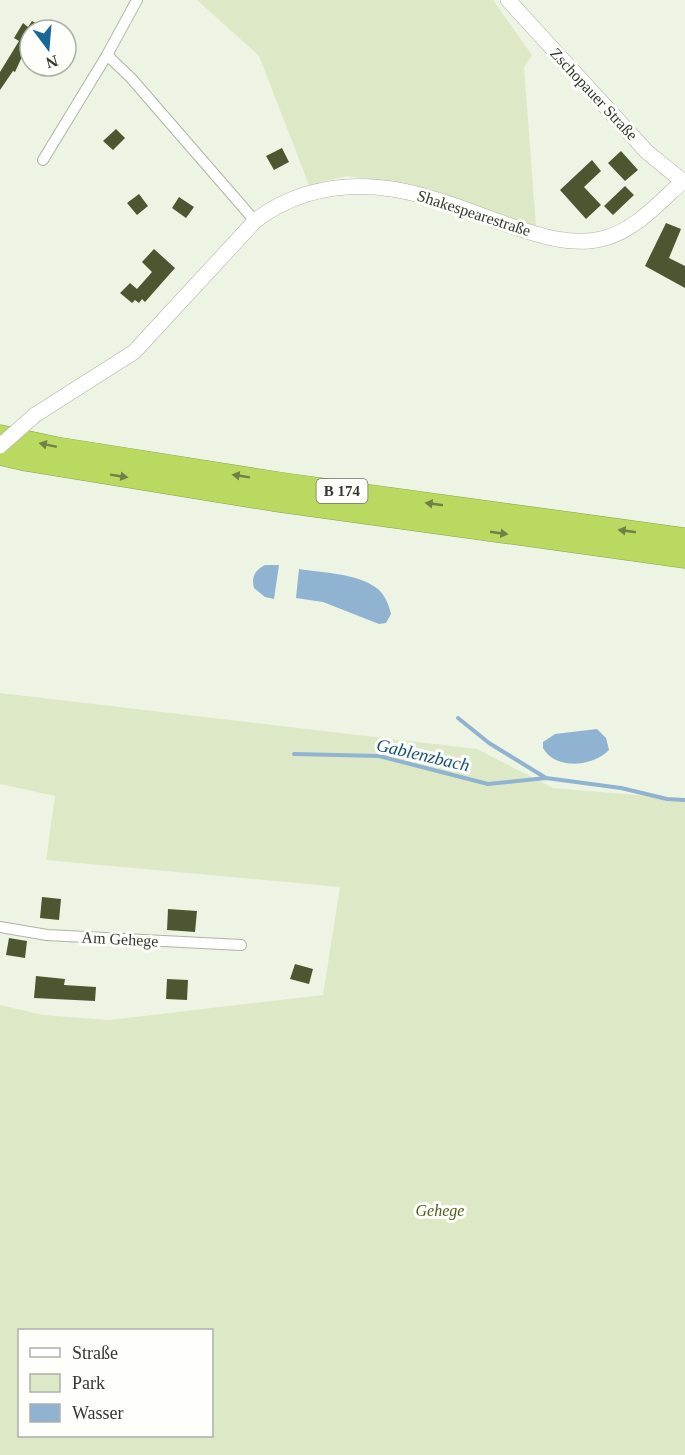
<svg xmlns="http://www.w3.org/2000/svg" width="685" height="1455" viewBox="0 0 685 1455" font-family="Georgia,serif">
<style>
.green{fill:#dde9c6;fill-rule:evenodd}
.water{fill:#8fb3d1}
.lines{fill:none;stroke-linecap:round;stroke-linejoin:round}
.stream{stroke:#8fb3d1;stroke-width:4}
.building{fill:#4c5731}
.street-casing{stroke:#aeb4a4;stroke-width:12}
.secondary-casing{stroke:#aeb4a4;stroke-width:16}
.highway-casing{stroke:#8ba050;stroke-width:21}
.street{stroke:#fff;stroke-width:10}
.secondary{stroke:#fff;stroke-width:15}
.highway{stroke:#b9d961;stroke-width:20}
.secondary-bridge-casing{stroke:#aeb4a4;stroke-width:16;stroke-linecap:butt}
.secondary-bridge{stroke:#fff;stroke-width:15}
.oneway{fill:#708047}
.labels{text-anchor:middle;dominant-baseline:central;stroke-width:6;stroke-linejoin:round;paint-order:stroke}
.shield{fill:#fefffb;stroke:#71736e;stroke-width:1.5}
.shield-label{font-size:15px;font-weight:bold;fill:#353731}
.street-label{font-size:16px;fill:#353731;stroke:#fefffb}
.park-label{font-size:16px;font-style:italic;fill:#4d5d1e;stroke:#fefffb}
.water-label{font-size:18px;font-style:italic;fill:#165279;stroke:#fefffb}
</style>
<rect width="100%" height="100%" fill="#eef4e3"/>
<!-- green -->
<path class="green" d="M197,0H493L532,55L524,67L536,226L421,189L399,183L347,176L309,185L259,56Z
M0,693L477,749L553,788L685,799V1455H0V1005L43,1015L109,1020L323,995L340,887L46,860L55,796L0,784ZM20,1330H212V1436H20Z"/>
<!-- water -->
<path class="water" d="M265,565H279L274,599L265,597L254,588C251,577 255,570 265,565Z
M299,569C323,573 358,573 378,589C385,595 389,605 391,614L386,623L379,624L323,602L296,598Z
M597,729L606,738L609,750C593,767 555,770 543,748V742L555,734Z"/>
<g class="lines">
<!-- stream -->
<path class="stream" d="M458,718L489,743L546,778
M294,754L379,756L488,784L546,778L621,788L667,799L685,800"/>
</g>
<!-- building -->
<path class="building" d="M32,21L37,24L35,30H30V47L27,46L15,72L13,71L0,90V72L19,41L14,38L23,23L28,27Z
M116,129L125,138L113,150L103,141Z
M282,148L289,162L274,170L266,156Z
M621,151L638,170L625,181L608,163Z
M592,160L601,171L584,187L601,205L586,219L560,190Z
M625,186L634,195L613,215L604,206Z
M139,194L148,206L137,215L127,203Z
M179,197L194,207L186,218L172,208Z
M666,223L681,229L669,258L685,266V288L645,266Z
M154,249L175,268L145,302L142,299L139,303L135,300L132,303L120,293L130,283L137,289L152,272L142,262Z
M42,897L61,899L59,920L40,918Z
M168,909L197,911L195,932L167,930Z
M9,938L27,941L25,958L6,955Z
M295,964L313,969L309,984L290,979Z
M36,976L65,979L64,985L96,987L95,1001L34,998Z
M167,979L188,980L187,1000L166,999Z"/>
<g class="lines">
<!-- street casing -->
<g class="street-casing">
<path id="street" d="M137,0L107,55L131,78L255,221
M43,160L107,55
M0,927L47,935L241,945"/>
</g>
<!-- secondary casing -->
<g class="secondary-casing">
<path id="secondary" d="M508,0L647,152L685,183
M35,415L134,352L255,221C271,208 288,200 307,194C381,172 442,202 511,226C540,236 574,247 605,238C635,230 660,202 682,182"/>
</g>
<!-- highway casing -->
<g class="highway-casing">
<path id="highway" d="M0,435L56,447L284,483L685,538
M0,455L26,461L273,501L685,558"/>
</g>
<!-- street -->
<use href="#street" class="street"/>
<!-- secondary -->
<use href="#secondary" class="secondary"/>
<!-- highway -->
<use href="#highway" class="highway"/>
<!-- secondary-bridge casing -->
<g class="secondary-bridge-casing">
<path id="secondary-bridge" d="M0,446L35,415"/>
</g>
<!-- secondary-bridge -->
<use href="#secondary-bridge" class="secondary-bridge"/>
</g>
<!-- one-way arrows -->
<defs><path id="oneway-solid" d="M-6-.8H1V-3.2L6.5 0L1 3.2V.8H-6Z" transform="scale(1.5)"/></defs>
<g class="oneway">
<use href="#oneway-solid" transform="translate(48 445) rotate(-168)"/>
<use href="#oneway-solid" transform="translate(119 476) rotate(9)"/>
<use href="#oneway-solid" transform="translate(241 476) rotate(-171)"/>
<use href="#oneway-solid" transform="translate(434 504) rotate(-172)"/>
<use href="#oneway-solid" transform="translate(627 531) rotate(-172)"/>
<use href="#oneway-solid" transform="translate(499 533) rotate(8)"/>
</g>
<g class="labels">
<!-- shield labels -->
<rect class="shield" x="316.5" y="479" width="51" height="24" rx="4.5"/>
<g class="shield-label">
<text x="342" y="491">B 174</text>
</g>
<!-- street labels -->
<g class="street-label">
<text transform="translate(594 94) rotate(47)">Zschopauer Straße</text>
<text transform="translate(474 213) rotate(18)">Shakespearestraße</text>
<text transform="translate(120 939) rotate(3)">Am Gehege</text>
</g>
<!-- park labels -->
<g class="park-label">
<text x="440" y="1210">Gehege</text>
</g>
<!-- water labels -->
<g class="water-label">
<text transform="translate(423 755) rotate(13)">Gablenzbach</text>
</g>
</g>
<!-- legend -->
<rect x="18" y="1329" width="195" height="108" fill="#fefffb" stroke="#aeafaa" stroke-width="1.5"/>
<rect x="30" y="1348" width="30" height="9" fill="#ffffff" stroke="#aeafaa" stroke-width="1.5"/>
<text x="72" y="1359" font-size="18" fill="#353731">Straße</text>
<rect x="30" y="1374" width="30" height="18" fill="#dde9c6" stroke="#aeafaa" stroke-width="1.5"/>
<text x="72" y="1389" font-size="18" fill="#353731">Park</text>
<rect x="30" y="1404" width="30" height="18" fill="#8fb3d1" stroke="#aeafaa" stroke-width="1.5"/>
<text x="72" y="1419" font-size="18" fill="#353731">Wasser</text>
<!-- north arrow -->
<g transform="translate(48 48) rotate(164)"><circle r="28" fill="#fefffb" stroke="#aeafaa" stroke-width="1.5"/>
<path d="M0-4.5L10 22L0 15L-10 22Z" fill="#186799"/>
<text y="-9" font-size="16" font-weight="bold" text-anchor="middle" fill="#353731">N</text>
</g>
</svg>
